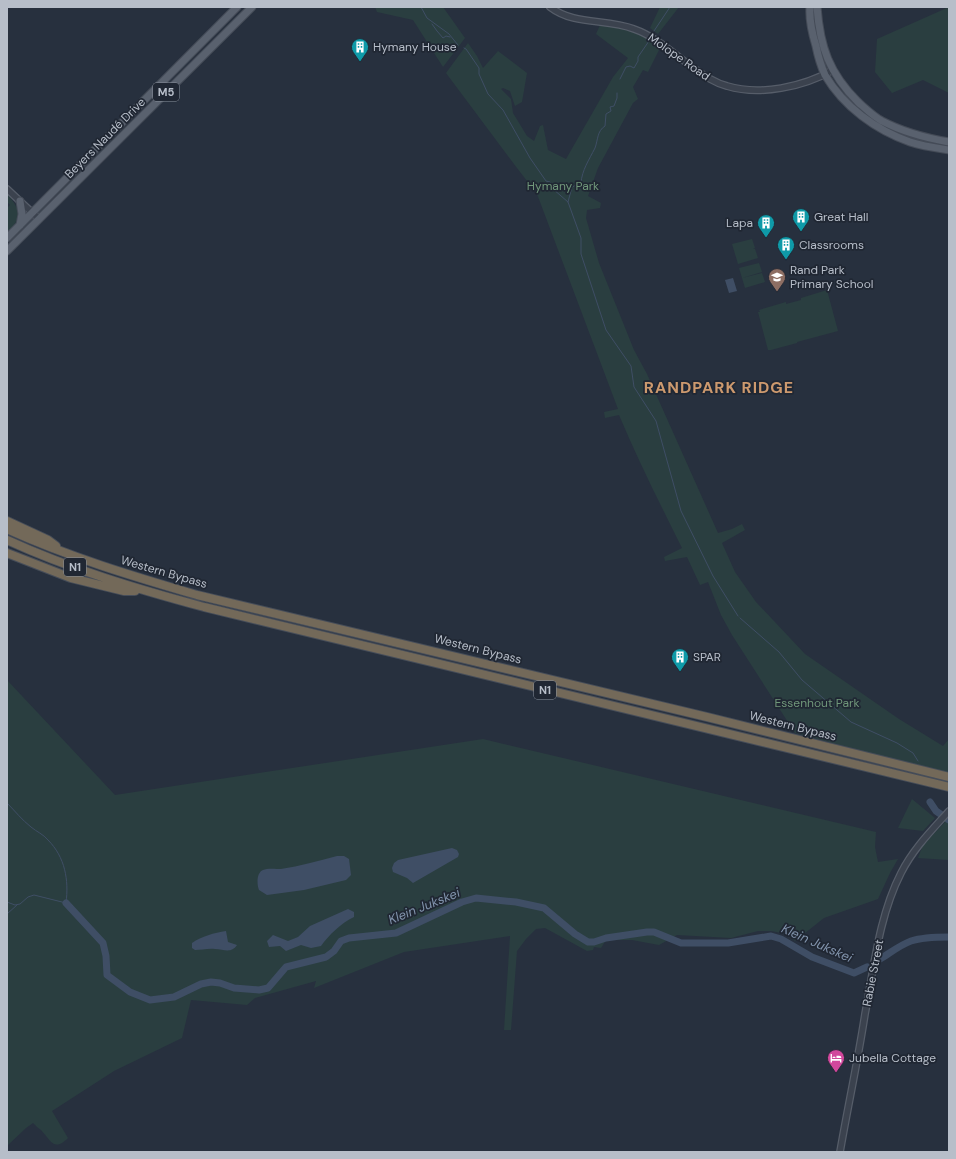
<svg xmlns="http://www.w3.org/2000/svg" width="956" height="1159" viewBox="0 0 956 1159" font-family="'DM Sans',sans-serif">
<style>
.green{fill:#2a3e40}
.water{fill:#3f4e65}
.lines{fill:none;stroke-linecap:round;stroke-linejoin:round}
.stream{stroke:#3f4e65;stroke-width:1}
.river{stroke:#3f4e65;stroke-width:7}
.minor-casing{stroke:#565d69;stroke-width:8}
.major-casing{stroke:#444b57;stroke-width:9}
.highway-casing{stroke:#464d59;stroke-width:10}
.minor{stroke:#3b424e;stroke-width:5.5}
.major{stroke:#59616e;stroke-width:7}
.highway{stroke:#736959;stroke-width:8}
.labels{text-anchor:middle;dominant-baseline:central;stroke-width:3.5;stroke-linejoin:round;paint-order:stroke}
.shield{fill:#202733;stroke:#8a919c;stroke-width:1}
.shield-label{font-size:11px;font-weight:bold;fill:#b7bec9}
.poi-label{font-size:12px;fill:#b7bec9;stroke:#202733;text-anchor:start}
.street-label{font-size:12px;fill:#b7bec9;stroke:#202733}
.park-label{font-size:12px;fill:#70977a;stroke:#202733}
.water-label{font-size:13px;font-style:italic;fill:#8294ad;stroke:#202733}
.district-label{font-size:16px;font-weight:bold;letter-spacing:1px;fill:#cc996e;stroke:#202733}
</style>
<rect width="100%" height="100%" fill="#27303e"/>
<!-- green -->
<path class="green" d="M375,7H443L465,38L443,67L413,20L377,12Z
M660,7H679L658,34L650,28Z
M949,7V93L923,80L892,93L875,72L877,39Z
M600,25L620,27L638,32L661,46L648,72L643,70L633,87L638,99L633,103L598,168L588,196L601,203L600,208L587,210L586,218L599,263L634,350L647,374L718,533L732,529L742,524L745,530L722,543L735,572L756,602L805,654L899,719L943,746L949,739V774L795,733L732,635L721,615L708,582L700,585L687,557L665,561L664,557L682,548C660,504 638,460 619,415L605,418L604,412L618,409L537,194L517,168L446,73L468,43L477,56L483,68L498,51L527,73L522,102L515,106L510,91L503,88L501,89L511,99L513,113L527,136L534,141L540,126L543,125L548,150L566,159L613,77L628,58L596,34Z
M7,194C21,210 23,217 7,233V208L10,205L7,202Z
M752,239L755,248L753,249H755L758,258L738,264L732,244Z
M759,263L762,272L742,278L739,268Z
M762,273L765,282L745,288L742,278Z
M827,290L838,331L797,342V343L771,350H768L758,312H760L759,310L786,302V304L801,300V298Z
M7,680L115,795L483,739L876,832L875,847L878,862L898,859L890,873L878,899L824,918L795,941L787,934L771,931H758L731,938L677,935L659,945L632,940H606L601,948L594,947L593,950L587,951L545,928L536,929L526,939L517,951L511,1030H504L510,936L404,952L314,988L316,981L255,998L247,1005L191,1000L182,1038L114,1071L52,1111L68,1138C54,1152 51,1141 41,1130C38,1128 36,1126 33,1123L26,1128L7,1146Z
M912,799L935,818L923,831L898,828Z
M949,818V860L918,858L923,845Z"/>
<!-- water -->
<path class="water" d="M733,278L737,291L729,293L725,280Z
M452,848L457,850L459,854L458,857L413,883L407,878L393,872L392,868L394,863L398,860Z
M337,856H344L349,859L351,875L346,880L304,890L267,895L259,890C257,885 256,873 263,870C267,868 276,869 281,869C300,866 318,861 337,856Z
M348,909L354,912V917C341,923 329,935 321,946L311,948L301,945L286,951L280,946L269,947L267,941L273,935L288,941L298,937L310,926Z
M226,931L228,942L237,945C231,954 224,949 215,949C209,948 201,950 195,950L192,948V943C202,936 214,933 226,931Z"/>
<g class="lines">
<!-- stream -->
<path class="stream" d="M421,7L427,18L449,34L458,45
M432,24L437,31L443,38L446,36L450,37
M654,31L670,7
M464,48L466,49L479,68V74L488,94L503,110L530,158L546,181L550,182L553,189L568,202L581,238V254L606,330L631,366L634,387L656,421L681,511L713,576L738,616
M620,79L626,67L630,66L634,68L638,61V57L649,41
M568,202L572,187L581,183C582,170 589,160 595,148C598,140 597,131 605,126L606,114L611,111L610,107L614,106L617,98V93
M740,618L779,652L802,680L851,722L897,743L913,753L918,761
M7,803C15,811 22,820 31,827C37,832 43,834 48,840C65,857 69,880 66,903L34,895L28,897L20,904L15,905L7,902
M7,914L17,905"/>
<!-- river -->
<path class="river" d="M930,802L936,811L949,820
M66,903L103,943L106,956L107,975L130,992L150,1000L174,997L201,984L211,982L220,983L234,988L259,990L268,988L286,967L326,957L334,951L341,941L349,938L396,933L462,902L476,898L516,902L544,908L575,934L588,942H594L606,938L647,932H654L681,943H728L771,936L781,939L812,957L854,973L867,967
M880,959C890,953 900,945 911,941C923,937 937,937 949,937"/>
<!-- minor casing -->
<g class="minor-casing">
<path id="minor" d="M550,7C575,26 606,18 634,29C657,37 675,55 695,69C705,76 715,83 727,86C760,96 803,87 833,70
M7,189L39,219
M840,1152C848,1106 858,1060 865,1014C874,967 879,916 901,873C913,849 931,831 949,811"/>
</g>
<!-- major casing -->
<g class="major-casing">
<path id="major" d="M810,7C809,20 812,33 816,46C818,56 821,66 825,75C844,107 876,130 910,142C922,146 936,148 949,150
M817,7C820,47 829,73 858,102C866,109 873,116 882,121C903,132 926,138 949,142
M20,225L22,214L20,201
M7,238L237,7
M7,251L252,7"/>
</g>
<!-- highway casing -->
<g class="highway-casing">
<path id="highway" d="M7,521L48,540L56,546
M7,529C69,557 132,576 197,595L707,717L949,777
M7,540C70,569 137,589 204,607L949,787
M7,553L71,578L124,591H135"/>
</g>
<!-- minor -->
<use href="#minor" class="minor"/>
<!-- major -->
<use href="#major" class="major"/>
<!-- highway -->
<use href="#highway" class="highway"/>
</g>
<!-- icons -->
<defs>
<g id="building-pin" transform="scale(0.9)"><path d="M0 17L-7.5 6A9.5 9.5 0 1 1 7.5 6Z" fill="#0f9aa8" stroke="#202733"/><path d="M-4-6H4V6H1V3H-1V6H-4ZM-2.5-4.3h1.7v1.8h-1.7ZM.8-4.3h1.7v1.8H.8ZM-2.5-1h1.7V.8h-1.7ZM.8-1h1.7V.8H.8Z" fill="#fff"/></g>
<g id="school-pin" transform="scale(0.9)"><path d="M0 17L-7.5 6A9.5 9.5 0 1 1 7.5 6Z" fill="#8d6e63" stroke="#202733"/><path d="M0-5L7-2L0 1L-7-2ZM-4 1L0 2.5L4 1V4Q0 6-4 4Z" fill="#fff"/></g>
<g id="hotel-pin" transform="scale(0.9)"><path d="M0 17L-7.5 6A9.5 9.5 0 1 1 7.5 6Z" fill="#d1479c" stroke="#202733"/><path d="M-6-4.5h1.5V1H6V5H4.5V3h-9V5H-6ZM-4 0a1.8 1.8 0 1 1 3.6 0ZM.5 0V-2.5h3Q6-2.5 6 0Z" fill="#fff"/></g>
</defs>
<g fill-rule="evenodd">
<use href="#building-pin" x="360" y="47"/>
<use href="#building-pin" x="801" y="217"/>
<use href="#building-pin" x="766" y="223"/>
<use href="#building-pin" x="786" y="245"/>
<use href="#school-pin" x="777" y="277"/>
<use href="#building-pin" x="680" y="657"/>
<use href="#hotel-pin" x="836" y="1058"/>
</g>
<g class="labels">
<!-- shield labels -->
<g class="shield">
<rect x="153" y="83" width="26" height="18" rx="3"/>
<rect x="64" y="558" width="22" height="18" rx="3"/>
<rect x="534" y="681" width="22" height="18" rx="3"/>
</g>
<g class="shield-label">
<text x="166" y="92">M5</text>
<text x="75" y="567">N1</text>
<text x="545" y="690">N1</text>
</g>
<!-- poi labels -->
<g class="poi-label">
<text x="373" y="47">Hymany House</text>
<text x="814" y="217">Great Hall</text>
<text x="753" y="223" text-anchor="end">Lapa</text>
<text x="799" y="245">Classrooms</text>
<text x="790" y="270">Rand Park<tspan x="790" dy="14">Primary School</tspan></text>
<text x="693" y="657">SPAR</text>
<text x="849" y="1058">Jubella Cottage</text>
</g>
<!-- street labels -->
<g class="street-label">
<text transform="translate(679 57) rotate(35)">Molope Road</text>
<text transform="translate(105 138) rotate(-45)">Beyers Naudé Drive</text>
<text transform="translate(164 572) rotate(16)">Western Bypass</text>
<text transform="translate(478 649) rotate(14)">Western Bypass</text>
<text transform="translate(793 726) rotate(14)">Western Bypass</text>
<text transform="translate(873 973) rotate(-79)">Rabie Street</text>
</g>
<!-- park labels -->
<g class="park-label">
<text x="563" y="186">Hymany Park</text>
<text x="817" y="703">Essenhout Park</text>
</g>
<!-- water labels -->
<g class="water-label">
<text transform="translate(424 906) rotate(-22)">Klein Jukskei</text>
<text transform="translate(817 943) rotate(24)">Klein Jukskei</text>
</g>
<!-- district labels -->
<g class="district-label">
<text x="719" y="387">RANDPARK RIDGE</text>
</g>
</g>
<!-- border -->
<rect width="956" height="1159" fill="none" stroke="#b7bec9" stroke-width="16"/>
</svg>
